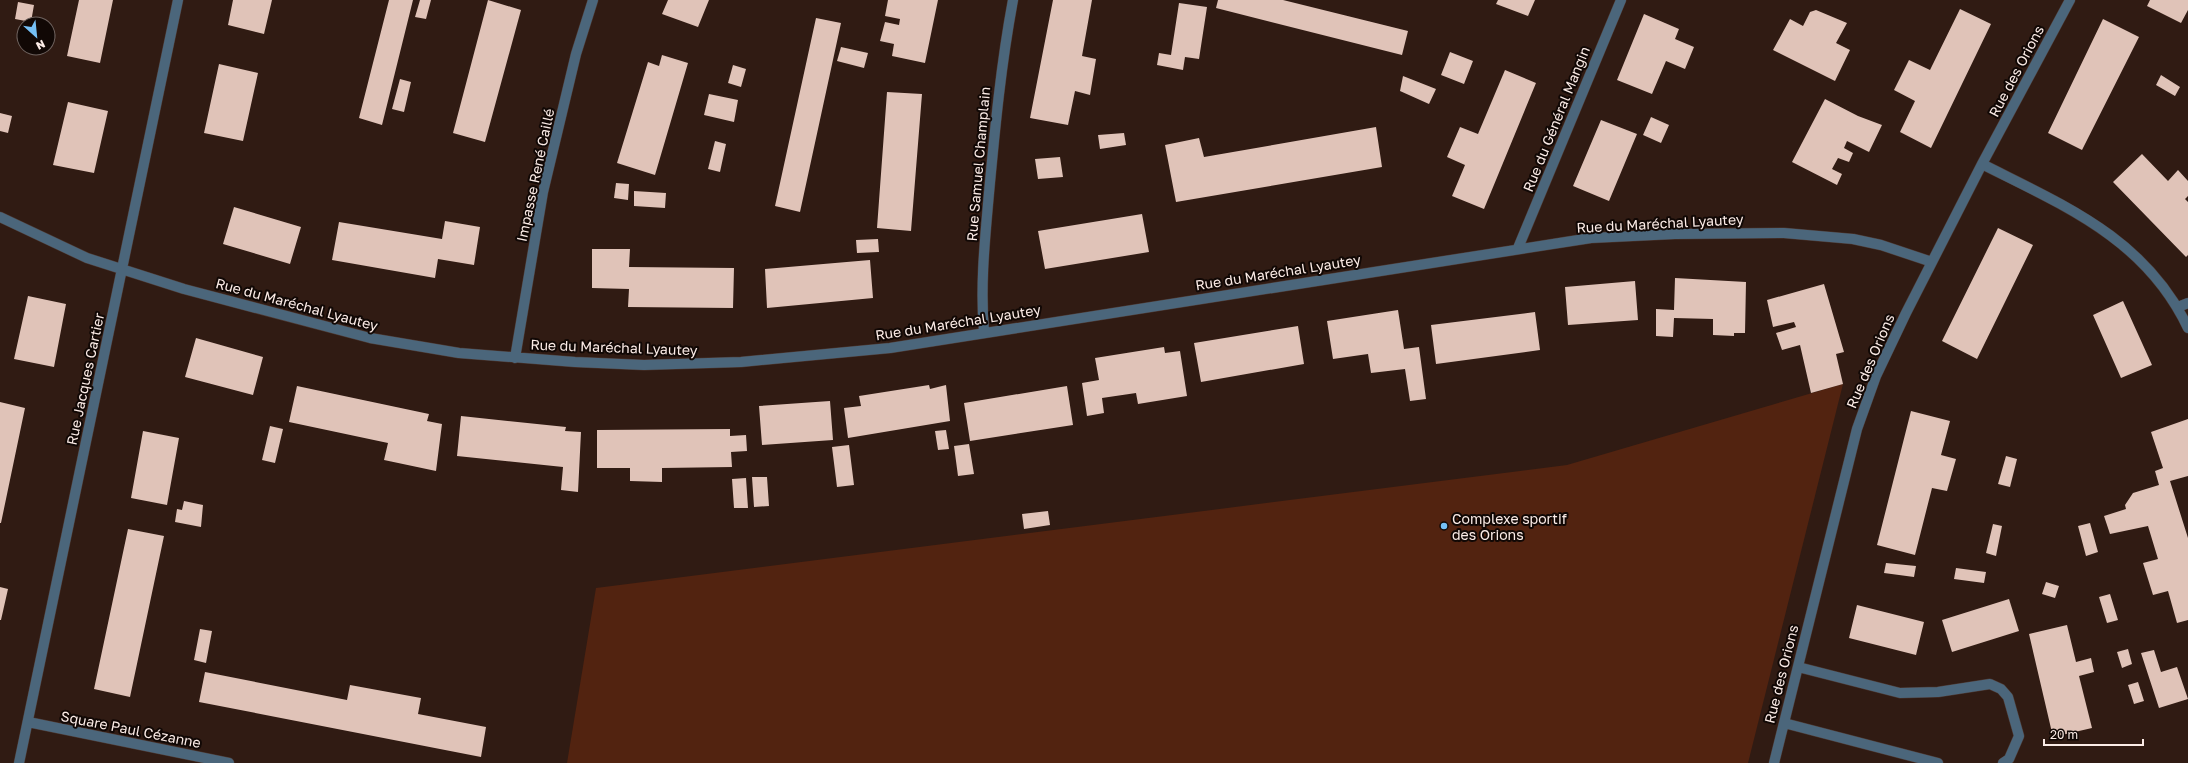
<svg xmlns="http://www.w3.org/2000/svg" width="2188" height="763" viewBox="0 0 2188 763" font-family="'Golos Text',sans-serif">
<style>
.green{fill:#522310}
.building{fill:#e0c3b8}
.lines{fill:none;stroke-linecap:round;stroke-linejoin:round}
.minor-casing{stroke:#4d3831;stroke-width:11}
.minor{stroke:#4b667b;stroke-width:10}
.poi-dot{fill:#75c0f6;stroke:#110805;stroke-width:1.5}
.labels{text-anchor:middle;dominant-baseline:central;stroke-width:4;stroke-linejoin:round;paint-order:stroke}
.street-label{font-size:14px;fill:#fcece7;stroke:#110805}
.poi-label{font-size:14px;fill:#fcece7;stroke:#110805;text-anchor:start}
</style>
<rect width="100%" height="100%" fill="#301b13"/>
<!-- green -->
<path class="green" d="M1843,384L1748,763H567L596,588L1567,465Z"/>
<!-- building -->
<path class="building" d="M79,0H113L100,63L67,56Z
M233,0H272L264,34L228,25Z
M389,0H413L382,125L359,118Z
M420,0H431L426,19L415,17Z
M488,0L521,10L485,142L453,133Z
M668,0H709L698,27L662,14Z
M888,0H938L925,63L892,56L894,44L880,41L885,22L899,25L900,19L885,16Z
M1053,0H1092L1082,56L1096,59L1090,95L1075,91L1068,125L1030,118Z
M1218,0H1283L1408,31L1402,55L1216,8Z
M1498,0H1535L1528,16L1496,4Z
M2150,0H2188V10L2181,23L2147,6Z
M18,2L34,5L31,22L15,19Z
M1179,3L1207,7L1199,59L1185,57L1183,70L1157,65L1159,53L1171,55Z
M1960,9L1991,24L1931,148L1900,132L1915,101L1894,90L1909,60L1930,70Z
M1816,10L1847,23L1836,43L1850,50L1835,81L1773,50L1790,19L1803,26L1810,12Z
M1644,14L1679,29L1675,39L1694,47L1685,69L1666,61L1652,94L1617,80Z
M816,18L841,23L800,212L775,206Z
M2103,19L2139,37L2082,150L2048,133Z
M841,47L868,53L864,68L837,61Z
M1450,52L1473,61L1464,84L1441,75Z
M662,55L688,63L655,175L617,163L648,62L659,66Z
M219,64L258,73L243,141L204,133Z
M733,65L746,69L741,87L728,83Z
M1505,70L1536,83L1484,209L1452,196L1465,165L1447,157L1460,127L1478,134Z
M2161,75L2180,87L2175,96L2156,85Z
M1403,76L1436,89L1429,104L1400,91Z
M400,79L411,82L404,112L392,109Z
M887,92L922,94L911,231L877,228Z
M709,94L738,100L734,122L704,115Z
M1825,99L1858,116L1882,125L1869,152L1847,141L1844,148L1853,153L1849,162L1838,158L1832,169L1842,174L1837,185L1792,162Z
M68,102L108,111L94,173L53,165Z
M0,113L12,116L8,133L0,131Z
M1651,117L1669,125L1661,143L1643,135Z
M1601,120L1637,134L1609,201L1573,186Z
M1376,127L1382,167L1176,202L1165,145L1199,138L1204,157Z
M1124,133L1126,145L1100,149L1098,135Z
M715,141L726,144L720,172L708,169Z
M2142,154L2168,181L2178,170L2188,181V196L2185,199L2188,202V255L2186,257L2113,182Z
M1060,157L1063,177L1038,179L1035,159Z
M616,183L629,184L628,200L614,198Z
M634,191L666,193L665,208L634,206Z
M234,207L301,227L290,264L223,244Z
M1142,214L1149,252L1045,269L1038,231Z
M445,221L480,227L474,265L438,259L435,278L332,260L339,222L442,239Z
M1998,228L2033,245L1977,359L1942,341Z
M878,239L879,252L857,253L856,240Z
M592,249H630L629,267L734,268L733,308L628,307L629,289L592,288Z
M870,260L873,298L767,308L765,269Z
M1675,278L1746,282L1745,333H1734V336L1713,335V319L1674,318L1673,337L1656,336V309L1674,310Z
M1635,281L1638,320L1568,325L1565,287Z
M1824,284L1844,352L1836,354L1843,384L1811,393L1800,345L1782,350L1776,333L1796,327L1794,322L1773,327L1767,300Z
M28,296L66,304L54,367L14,359Z
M2123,301L2152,365L2121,378L2093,315Z
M1398,310L1404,349L1419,347L1426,399L1410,401L1405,369L1371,373L1368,354L1333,359L1327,321Z
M1535,312L1540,350L1436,364L1431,325Z
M1298,326L1304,364L1201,382L1194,343Z
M196,338L263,357L253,395L185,377Z
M1164,347L1165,353L1180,351L1187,396L1138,404L1136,393L1102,398L1104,413L1087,416L1082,383L1099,380L1095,358Z
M929,385L930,389L946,385L950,421L848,438L844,408L861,406L859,396Z
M297,386L429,414L427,421L442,424L436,471L384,460L388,443L289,422Z
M1067,386L1073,425L970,441L964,403Z
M830,401L833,440L762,445L759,406Z
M0,402L25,408L1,523H0Z
M1911,411L1950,421L1941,455L1956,459L1947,491L1932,488L1915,555L1877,545Z
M461,416L566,427L565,431L581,432L578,492L561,490L563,467L457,456Z
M2188,419V476L2170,481L2188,538V620L2177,623L2168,591L2153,595L2143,563L2158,559L2148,526L2110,534L2104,516L2126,509L2125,505L2133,493L2159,485L2155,471L2163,468L2151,432Z
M270,426L283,429L275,463L262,460Z
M730,429V436L746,435L747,451L731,452L732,467L662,468V482L630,481V468H597V430Z
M946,430L949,449L938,450L935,431Z
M143,431L179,438L167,505L131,498Z
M969,444L974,474L958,476L954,446Z
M849,445L854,485L837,487L832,447Z
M2006,456L2017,459L2010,487L1998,484Z
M752,477H767L769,506L754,507Z
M746,478L748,508H734L732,479Z
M184,501L203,505L201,527L175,522L177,509L182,510Z
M1048,511L1050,525L1024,529L1022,514Z
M2090,523L2098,552L2086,556L2078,526Z
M1993,524L2002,526L1996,556L1986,553Z
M128,529L164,536L130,697L94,689Z
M1886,563L1916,566L1914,577L1884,573Z
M1956,568L1986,572L1984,583L1954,579Z
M2046,582L2059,586L2055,598L2042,594Z
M0,587L8,589L1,620H0Z
M2110,594L2118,620L2107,623L2099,597Z
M2009,599L2019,631L1952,652L1942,620Z
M1857,605L1924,622L1916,655L1849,638Z
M2067,625L2076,662L2091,658L2094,672L2079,676L2092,728L2053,737L2029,634Z
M200,629L212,631L206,663L194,660Z
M2128,649L2132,664L2122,668L2117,652Z
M2154,650L2161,672L2177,667L2188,699L2159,708L2141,653Z
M205,672L347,700L350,685L421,698L418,714L486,727L481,757L199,702Z
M2138,682L2144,701L2134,704L2128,685Z"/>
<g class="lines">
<!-- minor casing -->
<g class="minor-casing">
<path id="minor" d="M1982,164C2065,206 2146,239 2188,328
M0,217L87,258L184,289L370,338L459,353L575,362L644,365L741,362L890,348L1591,238L1675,234L1784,233L1853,239L1881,245L1932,262
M1518,248L1621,0
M2178,307L2188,303
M984,332C980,285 985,239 989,193C995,128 1001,64 1013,0
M515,358L543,192L576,54L593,0
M1798,667L1900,693L1938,692L1990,684L2001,689L2008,697L2019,736L2009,759L2003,763
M28,722L229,763
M1784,723L1938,763
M19,763L178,0
M1774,763L1857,429L1876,376L1906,313L1982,164L2070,0"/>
</g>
<!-- minor -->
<use href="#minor" class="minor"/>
</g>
<!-- markers -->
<circle class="poi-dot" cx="1444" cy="526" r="4"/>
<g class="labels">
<!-- street labels -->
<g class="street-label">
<text transform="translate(2016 71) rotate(-62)">Rue des Orions</text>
<text transform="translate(1556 119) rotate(-68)">Rue du Général Mangin</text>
<text transform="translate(978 164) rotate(-85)">Rue Samuel Champlain</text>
<text transform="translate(535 175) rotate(-78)">Impasse René Caillé</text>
<text transform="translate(1660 223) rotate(-3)">Rue du Maréchal Lyautey</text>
<text transform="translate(1278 272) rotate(-9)">Rue du Maréchal Lyautey</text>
<text transform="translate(297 304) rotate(15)">Rue du Maréchal Lyautey</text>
<text transform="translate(958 322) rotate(-9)">Rue du Maréchal Lyautey</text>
<text transform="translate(614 347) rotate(2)">Rue du Maréchal Lyautey</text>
<text transform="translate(1870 361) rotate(-67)">Rue des Orions</text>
<text transform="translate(85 379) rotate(-78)">Rue Jacques Cartier</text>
<text transform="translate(1781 674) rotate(-76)">Rue des Orions</text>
<text transform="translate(131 729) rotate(11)">Square Paul Cézanne</text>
</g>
<!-- poi labels -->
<g class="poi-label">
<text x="1452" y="518">Complexe sportif<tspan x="1452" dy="16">des Orions</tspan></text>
</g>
</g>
<!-- north arrow -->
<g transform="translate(36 36) rotate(153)"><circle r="19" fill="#110805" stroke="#6f635f"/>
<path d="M0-3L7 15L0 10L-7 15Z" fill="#75c0f6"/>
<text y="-6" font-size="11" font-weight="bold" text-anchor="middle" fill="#fcece7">N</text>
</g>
<!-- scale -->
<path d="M2044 739v6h99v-6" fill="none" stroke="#fcece7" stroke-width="2"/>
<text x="2050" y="739" font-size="12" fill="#fcece7" stroke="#110805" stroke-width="3" paint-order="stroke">20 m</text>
</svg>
